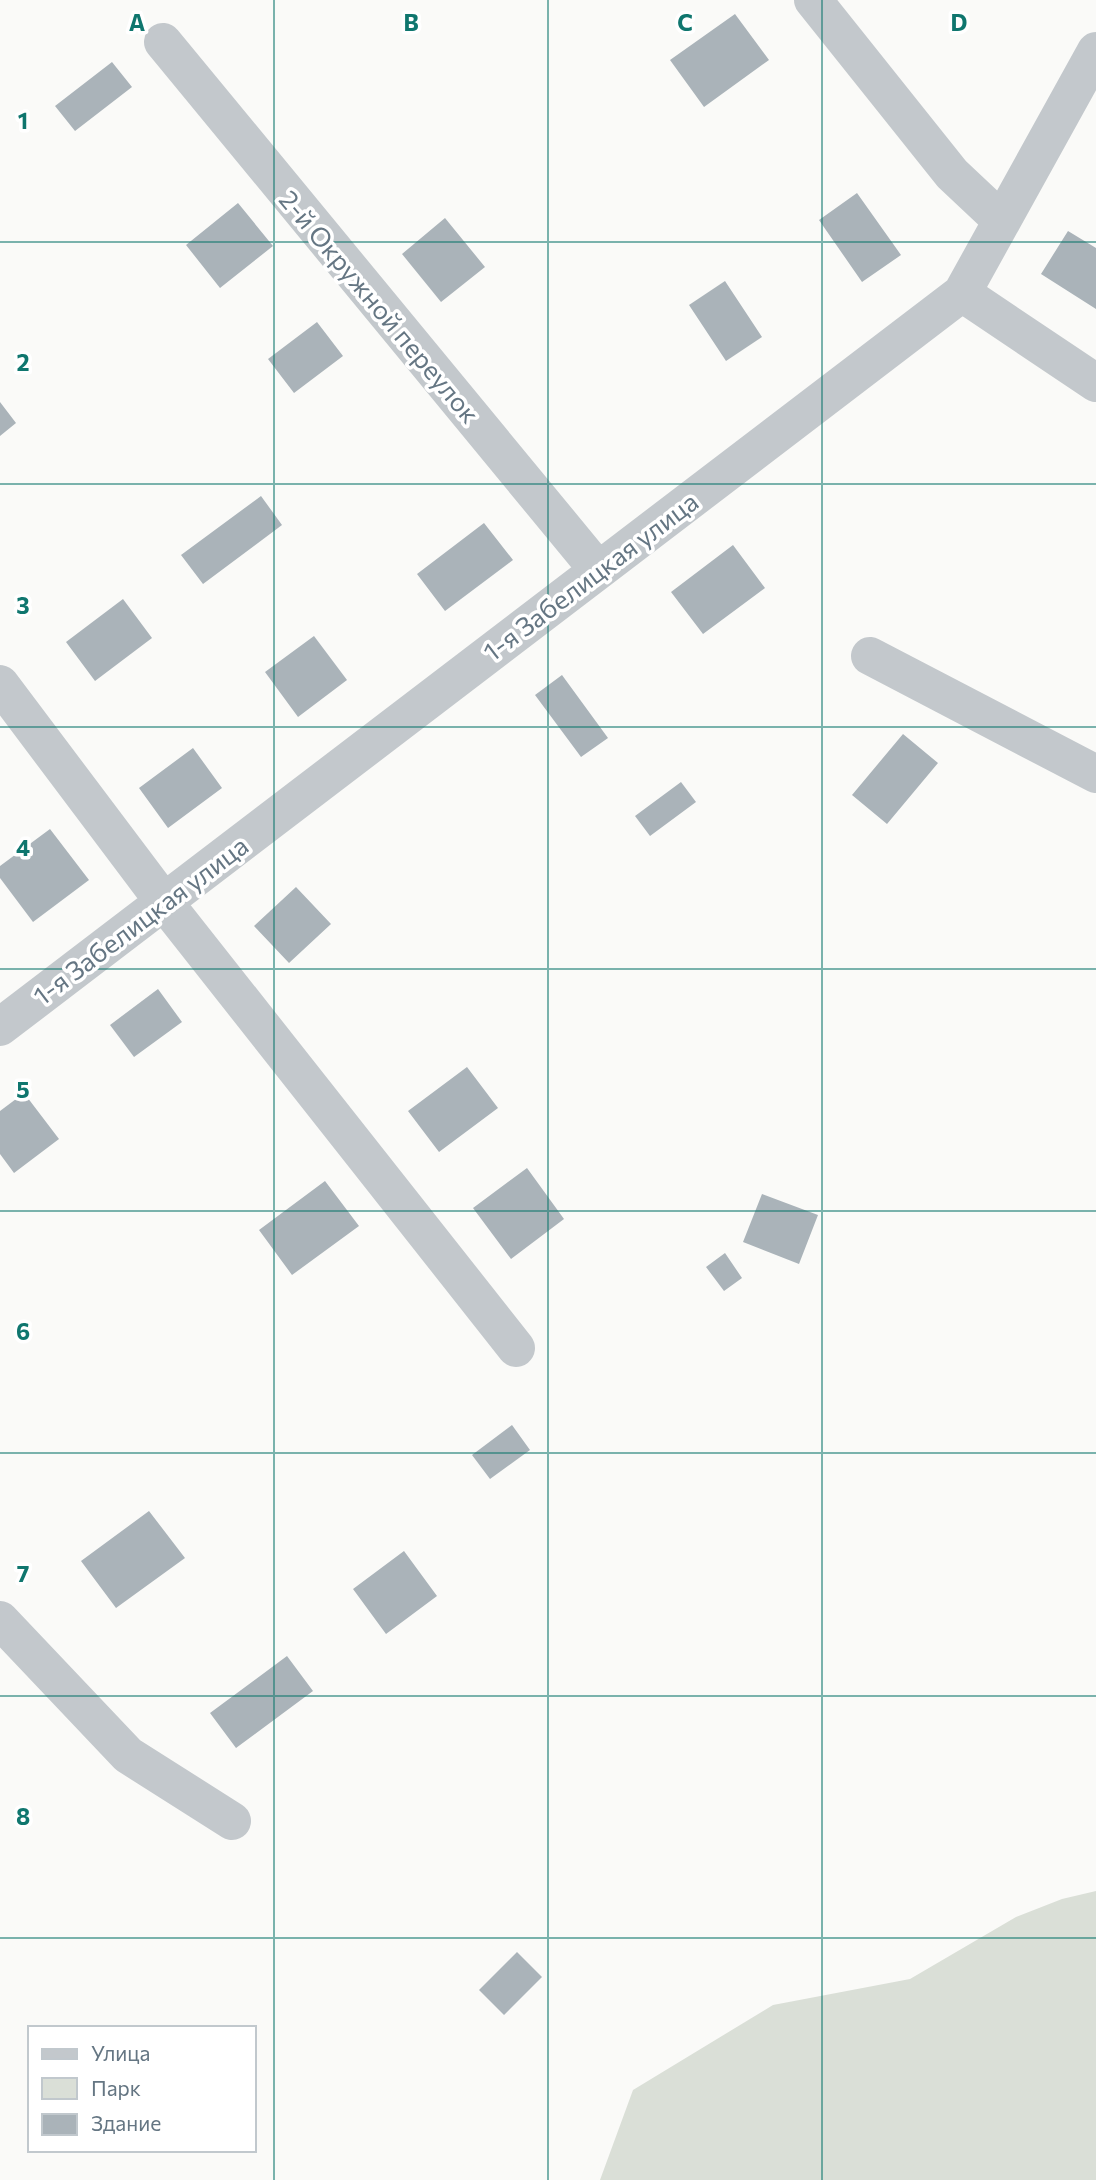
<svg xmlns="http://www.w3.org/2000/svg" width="1096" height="2180" viewBox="0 0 1096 2180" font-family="Commissioner,sans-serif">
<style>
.green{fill:#dadfd7}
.building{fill:#aab3b9}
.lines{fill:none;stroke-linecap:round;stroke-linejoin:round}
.street{stroke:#c3c8cc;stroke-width:38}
.grid{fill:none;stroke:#0f766e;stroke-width:2;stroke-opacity:0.55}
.labels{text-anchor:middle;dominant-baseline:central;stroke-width:7;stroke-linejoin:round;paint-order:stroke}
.street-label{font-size:26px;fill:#657683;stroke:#fff}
.grid-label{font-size:23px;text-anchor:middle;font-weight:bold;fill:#0f766e;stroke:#fff;stroke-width:7;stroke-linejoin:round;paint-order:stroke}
</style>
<rect width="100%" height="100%" fill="#fafaf8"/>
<!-- green -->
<path class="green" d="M1096,1891V2180H600L633,2090L773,2005L910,1979L1016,1917L1062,1899Z"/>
<!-- building -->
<path class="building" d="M735,14L769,60L704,107L670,60Z
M112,62L132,87L75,131L55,106Z
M857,193L901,255L862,282L819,220Z
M238,203L273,246L220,288L186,245Z
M445,218L485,267L441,302L402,254Z
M1068,231L1096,248V309L1041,274Z
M725,281L762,337L726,361L689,305Z
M317,322L343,356L294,393L268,359Z
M0,402L16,423L0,436Z
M261,496L282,525L203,584L181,555Z
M484,523L513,560L445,611L417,574Z
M733,545L765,588L703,634L671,592Z
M123,599L152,638L95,681L66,642Z
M314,636L347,680L298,717L265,672Z
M562,675L608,738L581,757L535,695Z
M903,734L938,763L887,824L852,795Z
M193,748L222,788L168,828L139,788Z
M681,782L696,802L650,836L635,816Z
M50,829L89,880L33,922L0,878V866Z
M296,887L331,924L289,963L254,926Z
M158,989L182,1022L134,1057L110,1025Z
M467,1067L498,1108L439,1152L408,1111Z
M24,1093L59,1139L14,1173L0,1154V1111Z
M527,1168L564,1219L511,1259L473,1208Z
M325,1181L359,1226L292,1275L259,1230Z
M762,1194L818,1215L799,1264L743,1242Z
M725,1253L742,1278L724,1291L706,1267Z
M512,1425L530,1450L490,1479L472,1455Z
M149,1511L185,1558L116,1608L81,1561Z
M404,1551L437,1596L386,1634L353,1589Z
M287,1656L313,1691L236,1748L210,1713Z
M517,1952L542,1977L504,2015L479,1990Z"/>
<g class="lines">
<!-- street -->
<path class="street" d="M813,0L952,174L1002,221
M163,42L598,570
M962,293L1096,383
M870,656L1096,774
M0,684L164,902L516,1348
M0,1027L962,293L1096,51
M0,1620L128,1755L232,1821"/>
</g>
<!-- grid -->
<path class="grid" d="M274,0V2180M548,0V2180M822,0V2180M0,242H1096M0,484H1096M0,727H1096M0,969H1096M0,1211H1096M0,1453H1096M0,1696H1096M0,1938H1096"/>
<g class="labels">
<!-- street labels -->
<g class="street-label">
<text transform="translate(380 306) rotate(50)">2-й Окружной переулок</text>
<text transform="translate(590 576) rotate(-37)">1-я Забелицкая улица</text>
<text transform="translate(140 920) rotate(-37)">1-я Забелицкая улица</text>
</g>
</g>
<g class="grid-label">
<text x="137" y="31">A</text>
<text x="411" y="31">B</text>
<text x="685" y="31">C</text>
<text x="959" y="31">D</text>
<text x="23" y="129">1</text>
<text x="23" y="371">2</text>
<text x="23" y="614">3</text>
<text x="23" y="856">4</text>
<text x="23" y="1098">5</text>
<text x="23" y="1340">6</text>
<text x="23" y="1582">7</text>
<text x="23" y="1825">8</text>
</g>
<!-- legend -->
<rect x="28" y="2026" width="228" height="126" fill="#ffffff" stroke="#c1c8cd" stroke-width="2"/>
<rect x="42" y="2049" width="35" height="10" fill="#c3c8cc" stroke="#c1c8cd" stroke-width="2"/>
<text x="91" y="2061" font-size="21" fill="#657683">Улица</text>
<rect x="42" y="2078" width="35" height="21" fill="#dadfd7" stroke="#c1c8cd" stroke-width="2"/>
<text x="91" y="2096" font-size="21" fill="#657683">Парк</text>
<rect x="42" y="2114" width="35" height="21" fill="#aab3b9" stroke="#c1c8cd" stroke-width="2"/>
<text x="91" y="2131" font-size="21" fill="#657683">Здание</text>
</svg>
